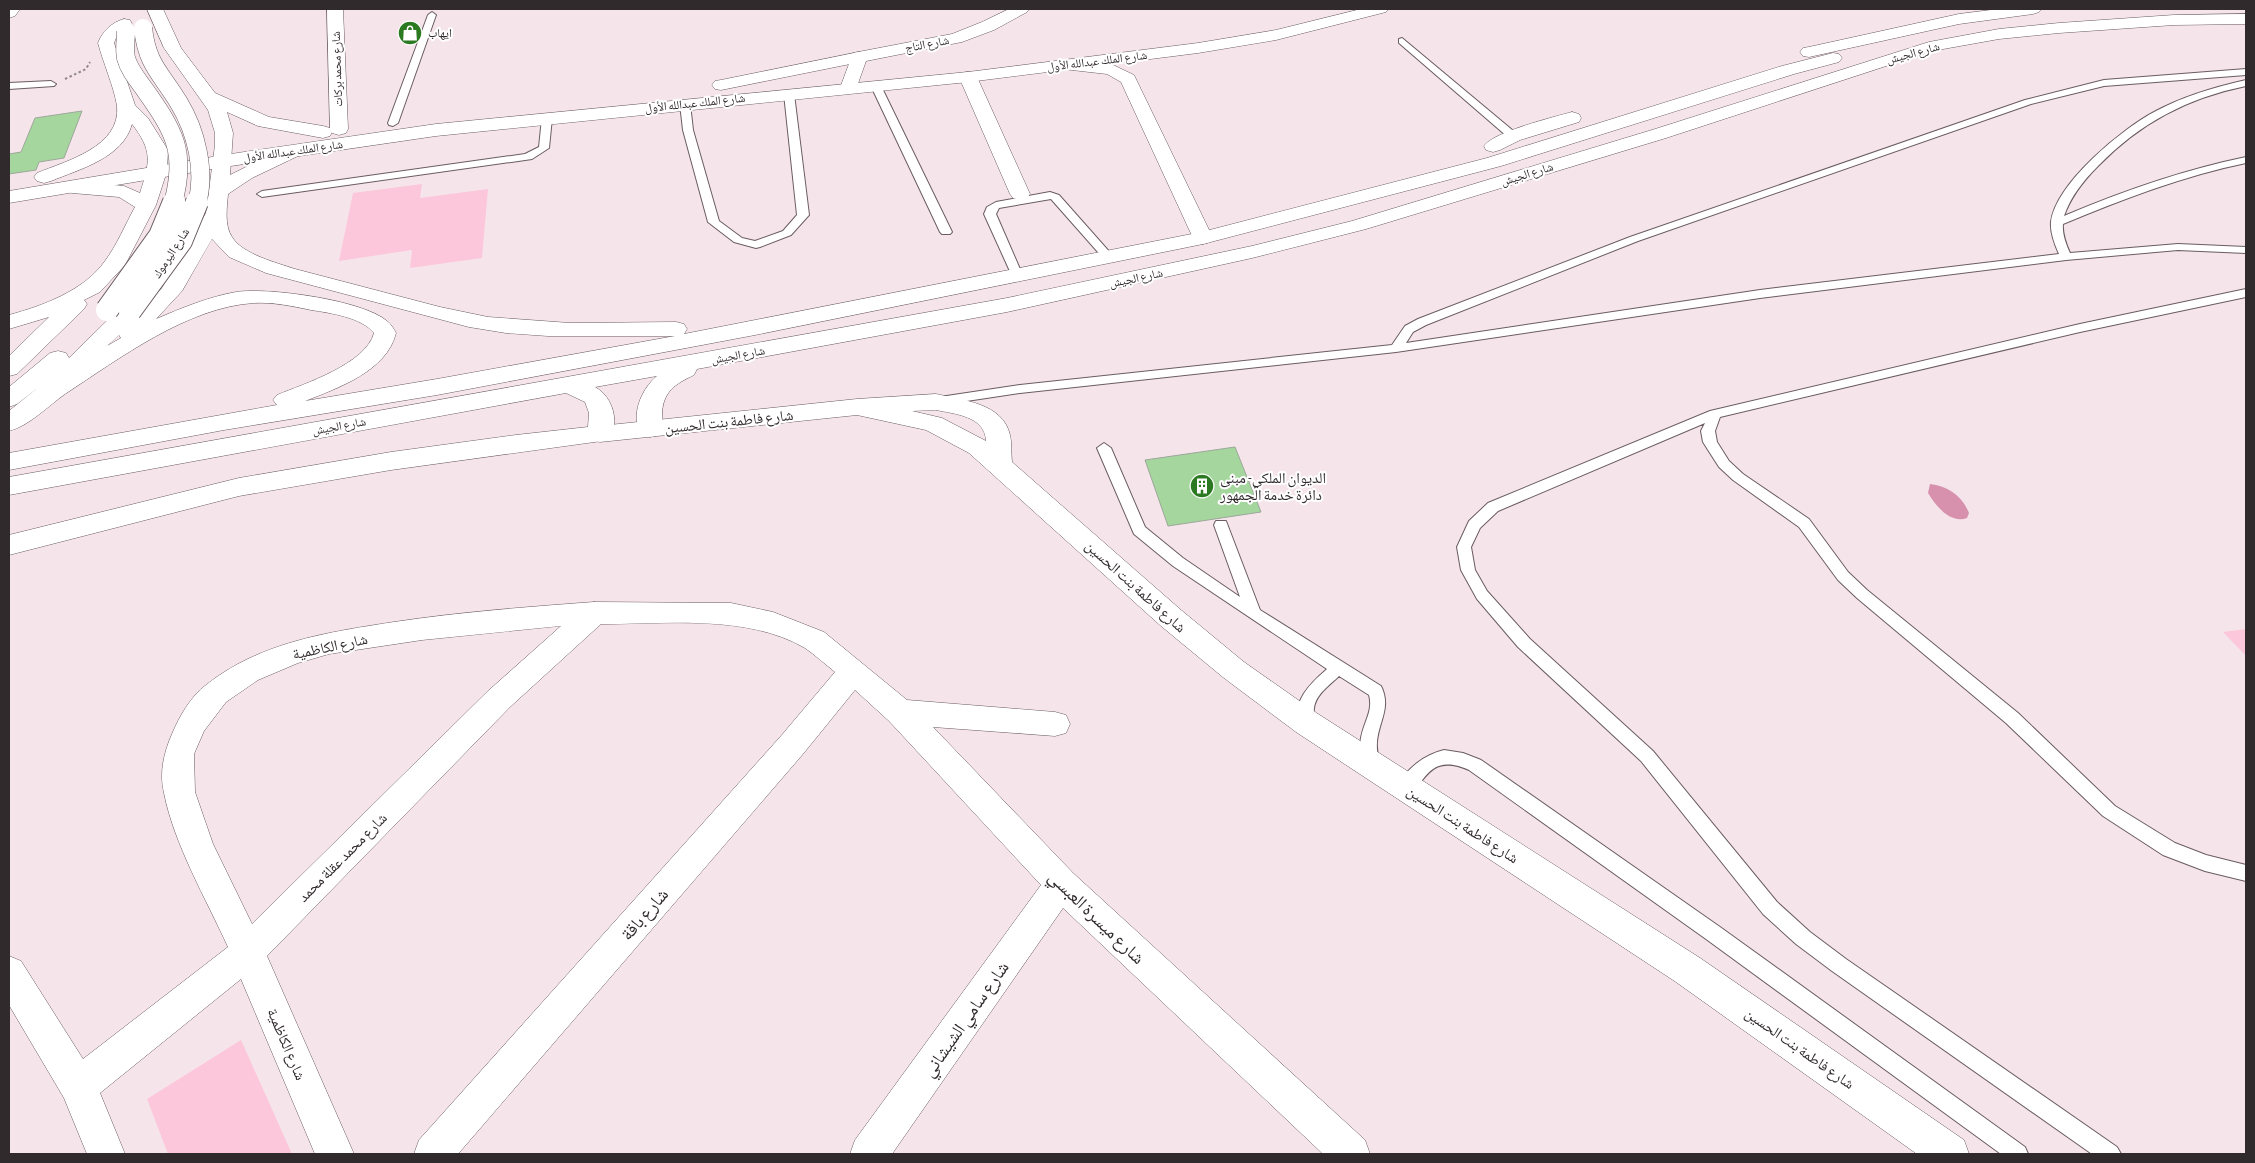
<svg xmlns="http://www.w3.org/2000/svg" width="2255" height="1163" viewBox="0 0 2255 1163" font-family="'Asap Condensed','Noto Naskh Arabic',sans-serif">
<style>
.green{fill:#fcc7db}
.water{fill:#d791ad}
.building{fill:#a5d69e;stroke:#9da79b}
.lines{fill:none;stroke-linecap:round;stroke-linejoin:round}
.service-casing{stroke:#6a5c61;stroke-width:2}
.minor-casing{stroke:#6a5c61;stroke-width:1}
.tertiary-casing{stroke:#6a5c61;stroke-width:1}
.secondary-casing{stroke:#6a5c61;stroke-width:1}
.trunk-casing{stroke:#6a5c61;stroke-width:1}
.path{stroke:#92878a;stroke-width:2;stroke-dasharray:2.5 2.5;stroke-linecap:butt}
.service{fill:#fff;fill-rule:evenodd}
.minor{fill:#fff;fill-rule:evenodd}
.tertiary{fill:#fff;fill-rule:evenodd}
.secondary{fill:#fff;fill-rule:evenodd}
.trunk{fill:#fff;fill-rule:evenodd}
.trunk-bridge-far1-casing{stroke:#6a5c61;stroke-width:19;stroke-linecap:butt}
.trunk-bridge-casing{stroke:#6a5c61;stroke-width:24;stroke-linecap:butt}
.trunk-bridge-far1{stroke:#fff;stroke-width:18}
.trunk-bridge{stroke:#fff;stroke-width:22}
.labels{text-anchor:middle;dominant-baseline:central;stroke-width:4;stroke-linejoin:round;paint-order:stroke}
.far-poi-label{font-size:12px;fill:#302a2c;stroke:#fff;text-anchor:start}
.far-street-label{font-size:12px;fill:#302a2c;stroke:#fff}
.street-label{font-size:15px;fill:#302a2c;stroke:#fff}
.poi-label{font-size:15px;fill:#302a2c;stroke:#fff;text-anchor:start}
.near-street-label{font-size:18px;fill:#302a2c;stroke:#fff}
</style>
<rect width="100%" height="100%" fill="#f5e5ea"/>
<!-- green -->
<path class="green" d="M422,184L420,198L488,189L482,258L410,268L412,250L339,261L353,193Z
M2246,629V656L2223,632Z
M241,1040L292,1154H168L147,1099Z"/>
<!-- water -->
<path class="water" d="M1930,484C1948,486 1962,496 1969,513L1967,518C1950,524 1936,506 1928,493Z"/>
<!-- building -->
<path class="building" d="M82,111L64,158L39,162L36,170L9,174V154L21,152L35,118Z
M1235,447L1261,512L1168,526L1145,460Z"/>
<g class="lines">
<!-- service casing -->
<g class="service-casing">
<path id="service" d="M432,12L436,15L398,123L393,126L389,125L388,123L428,15Z
M1402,38L1517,134V138H1509L1399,43V39Z
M2246,69V75L2104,86L2031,104L1638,241L1426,325L1413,332L1406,343L1760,290L2059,254C2055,245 2050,232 2051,222C2056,183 2123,128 2156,111C2184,96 2215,87 2246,80V86C2187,98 2140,123 2098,166C2083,181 2071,196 2064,216C2123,191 2183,170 2246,157V163C2183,176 2123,199 2063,224C2062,234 2066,244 2070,253L2178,244L2246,247V253L2178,250L2066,260L1760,298L1396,352L1020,393L940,405L933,401L940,397L1020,385L1392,345L1405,326L1418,319L1630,237L2025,100L2104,80Z
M51,81L56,84L54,86L9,89V83Z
M876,83L881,86L952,232L950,234H942L940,232L871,86Z
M789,91L794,94L809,215L791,235L760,247L756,248L734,242L708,222L683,130L680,104L685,101L690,104L693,130L719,221L742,238L755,241L783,231L797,215L784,94Z
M547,115L552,118L549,148L532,159L262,197L257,194L262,191L525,154L539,147L542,118Z
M1050,192L1059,195L1114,257L1108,260L1104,259L1051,199L999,208L996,214L1023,276L1017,280L1013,278L984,214L987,207L996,202Z
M2246,289V297L2080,332L1720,417L1715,431L1717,442L1729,461L1743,474L1809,519L1848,572L1867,590L2018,713L2115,806L2175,843L2206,855L2246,865V881L2205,871L2163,855L2103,816L2006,723L1857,598L1838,580L1799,527L1733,480L1719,467L1703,442L1701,431L1705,423L1498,511L1480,528L1471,547L1475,570L1487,591L1530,639L1653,751L1777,902L1810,932L1846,959L2117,1147L2121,1154H2092L1832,971L1796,944L1763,914L1641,761L1518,647L1477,599L1461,570L1457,547L1469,521L1488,503L1710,411L2080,324Z
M1104,443L1111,448L1145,527L1183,558L1240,597L1214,525L1216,521H1226L1260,610L1381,686C1395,714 1368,730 1380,763L1378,768L1372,770L1366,768C1349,733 1376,719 1369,695L1339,676C1330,685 1316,694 1314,708C1313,715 1316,721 1313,728L1307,730L1301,728C1289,703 1311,683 1327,669L1173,566L1134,534L1097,448Z
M1444,750L1463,753L1481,760L1720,927L2025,1147L2028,1154H2001L1706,939L1469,770C1420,748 1425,801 1400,792L1397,787C1407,768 1424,755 1444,750Z"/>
</g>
<!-- minor casing -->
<g class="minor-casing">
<path id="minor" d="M327,9H343L348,129L346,133L339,135L332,133L330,129Z
M1069,60L1111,64L1134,75L1213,238L1210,242L1203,244L1196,242L1193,238L1121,82L1107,74L1063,69L1060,65L1063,61Z
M968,72L974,73L977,77L1030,194L1027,198L1020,200L1013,198L1010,194L959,77L962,73Z
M594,602L731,603L773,612L824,632L907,700L1055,712L1066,715L1070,724L1066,733L1055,736L933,727L1073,873L1365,1140L1370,1154H1323L1063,908L892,1154H850L855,1140L1041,885L889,721L855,690L803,754L458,1154H414L419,1140L781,736L835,672C825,664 815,655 805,648C747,614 665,624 601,624L510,707L267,956L354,1154H315L241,979L100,1093L125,1154H87L64,1098L9,1005V956L21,961L83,1059L228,947C206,899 174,844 164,793C159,773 164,752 172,734C179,717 191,696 206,685C260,642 329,632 394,622C460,612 527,607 594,602ZM561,626L488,691L252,924L213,844L195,792L194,754L204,731L226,702L258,680L298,663L329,654L422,640Z"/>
</g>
<!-- tertiary casing -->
<g class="tertiary-casing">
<path id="tertiary" d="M9,9H20L15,16L9,18Z
M1009,9H1029L1027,12L994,30L962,42L866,61L855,92H843L840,88L853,53L952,34L982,22Z
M936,394C962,400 1003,403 1010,435C1012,443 1011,453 1012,462L1181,610L1244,662L1318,714L1700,958L1964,1140L1969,1154H1917L1676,982L1296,732L1224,678L1161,626L969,453L926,430L857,415L600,442L591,440L588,434L591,428L600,426L857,399ZM936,410C955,414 985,416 986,441L942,418L912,411Z"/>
</g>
<!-- secondary casing -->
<g class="secondary-casing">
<path id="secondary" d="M1361,9H1388L1386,12L1276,40L1198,53L968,82L436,136L224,167L9,203V191L224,155L436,124L968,72L1198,43L1276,30Z
M859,52L865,53L868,57L865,61L721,90L715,89L712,85L715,81L721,80Z"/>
</g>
<!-- trunk casing -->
<g class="trunk-casing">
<path id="trunk" d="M147,9H163L181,48L215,93L269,117L323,126L330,128L332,132L330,136L323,138L258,126L227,112L233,133L230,175L284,148L291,146L298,148L301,152L298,156L252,178L228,194C227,207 224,225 232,237C242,254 277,263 295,269L440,307L488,317L570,323L676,322L684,324L687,329L684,334L679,335L1202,232L1487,158L1782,66L1833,53L1839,54L1842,58L1839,62L1794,74L1501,166L1203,244L755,335L437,395L224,430L9,470V453L277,405L273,400L277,395C304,384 366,364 374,333C361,317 330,313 311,310C292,306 273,302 254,303C188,307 120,358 65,394C48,406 29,426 9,431V411L40,386L17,404L9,407V387L50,353L58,351L66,353L69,358L122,306L130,304L138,306L140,310L162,288L206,213L215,145V133L208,110L164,48ZM212,239L229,257L266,273L469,327L506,333L548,336H675L437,379L305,401C338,388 387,371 396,333C394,329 391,324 387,321C363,300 267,287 236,292C208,297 182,308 156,319L182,291ZM119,335L121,338L107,346Z
M1999,9H2041L2039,12L2033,14L1959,24L1809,57L1803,56L1800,52L1803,48L1809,47L1959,14Z
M2246,14V24L2174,25L2059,33L1999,39L1932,51L1666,138L1366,229L1252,258L1007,312L697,369L694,375C675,384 662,392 662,416C662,423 663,428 659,435L650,437L641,435C630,416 641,389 657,376L595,387C613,397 620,422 609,440L391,470L239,496L9,555V535L239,478L391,452L516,435L588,427L589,413L585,402L566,393L9,495V477L1007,298L1252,246L1352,221L1652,130L1929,42L1999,29L2059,23L2174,15Z
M124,19L130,20L132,24L116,38L114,43L135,105L148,118L168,150L167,171L156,205L125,265L100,292L84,300L87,304L84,309L17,374L9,376V356L49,317L9,329V315C42,306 84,291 105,261C117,245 125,225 135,207L119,197L72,193L65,191L62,187L65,183L72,181L124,186L140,193C150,162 153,151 132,124C123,158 80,169 51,181L44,183L37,181L34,177L37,173C66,161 121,147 117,106C114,87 103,62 98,43C102,32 112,22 124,19Z
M1572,112L1579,114L1581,118L1579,122L1520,140L1500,150L1493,152L1486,150L1484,146C1493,132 1554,117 1572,112Z"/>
</g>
<!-- path -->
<path class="path" d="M65,79L86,69L90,62"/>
<!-- service -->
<use href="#service" class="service"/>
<!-- minor -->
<use href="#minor" class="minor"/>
<!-- tertiary -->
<use href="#tertiary" class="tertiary"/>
<!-- secondary -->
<use href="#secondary" class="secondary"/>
<!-- trunk -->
<use href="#trunk" class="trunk"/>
<!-- trunk-bridge-far1 casing -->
<g class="trunk-bridge-far1-casing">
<path id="trunk-bridge-far1" d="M143,28C147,65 161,73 179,103C196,131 206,171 197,203
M126,31C126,39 124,50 126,58C129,70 138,80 145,90C174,131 187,152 173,203"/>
</g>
<!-- trunk-bridge casing -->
<g class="trunk-bridge-casing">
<path id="trunk-bridge" d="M107,310L160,236L174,202
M130,311L181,241L197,202"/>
</g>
<!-- trunk-bridge-far1 -->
<use href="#trunk-bridge-far1" class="trunk-bridge-far1"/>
<!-- trunk-bridge -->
<use href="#trunk-bridge" class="trunk-bridge"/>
</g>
<!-- icons -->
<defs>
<g id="shop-disc" transform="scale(1.25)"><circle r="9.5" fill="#2b7921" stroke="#fff"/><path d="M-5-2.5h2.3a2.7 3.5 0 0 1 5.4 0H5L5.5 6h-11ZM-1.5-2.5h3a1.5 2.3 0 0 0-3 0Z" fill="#fff"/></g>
<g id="building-disc" transform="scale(1.25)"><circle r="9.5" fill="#2b7921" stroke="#fff"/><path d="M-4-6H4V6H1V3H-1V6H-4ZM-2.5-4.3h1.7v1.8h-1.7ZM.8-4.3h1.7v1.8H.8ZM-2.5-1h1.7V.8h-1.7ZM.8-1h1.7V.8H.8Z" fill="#fff"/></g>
</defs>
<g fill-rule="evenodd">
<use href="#shop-disc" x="410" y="33"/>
<use href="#building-disc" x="1202" y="486"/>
</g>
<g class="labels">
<!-- far-poi labels -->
<g class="far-poi-label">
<text x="428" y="33">ايهاب</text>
</g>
<!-- far-street labels -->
<g class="far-street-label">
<text transform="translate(927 44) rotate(-11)">شارع التاج</text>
<text transform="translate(1913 53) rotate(-15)">شارع الجيش</text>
<text transform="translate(1097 61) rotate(-7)">شارع الملك عبدالله الأول</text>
<text transform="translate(337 69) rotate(-92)">شارع محمد بركات</text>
<text transform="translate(695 103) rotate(-6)">شارع الملك عبدالله الأول</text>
<text transform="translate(293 151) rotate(-8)">شارع الملك عبدالله الأول</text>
<text transform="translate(1527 174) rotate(-17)">شارع الجيش</text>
<text transform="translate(171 253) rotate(-57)">شارع اليرموك</text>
<text transform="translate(1136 278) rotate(-12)">شارع الجيش</text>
<text transform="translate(738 355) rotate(-10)">شارع الجيش</text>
<text transform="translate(339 426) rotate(-10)">شارع الجيش</text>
</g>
<!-- street labels -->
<g class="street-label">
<text transform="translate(729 421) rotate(-6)">شارع فاطمة بنت الحسين</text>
<text transform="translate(1136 586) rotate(42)">شارع فاطمة بنت الحسين</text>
<text transform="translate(330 646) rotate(-12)">شارع الكاظمية</text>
<text transform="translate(1463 824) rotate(33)">شارع فاطمة بنت الحسين</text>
<text transform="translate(342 857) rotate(-45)">شارع محمد عقلة محمد</text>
<text transform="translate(287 1044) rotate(67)">شارع الكاظمية</text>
<text transform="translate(1800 1048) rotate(35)">شارع فاطمة بنت الحسين</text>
</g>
<!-- poi labels -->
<g class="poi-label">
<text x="1220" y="477">الديوان الملكي- مبنى<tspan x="1220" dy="17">دائرة خدمة الجمهور</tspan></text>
</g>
<!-- near-street labels -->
<g class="near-street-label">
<text transform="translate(644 914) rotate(-49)">شارع باقة</text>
<text transform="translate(1097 917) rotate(44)">شارع ميسرة العبسي</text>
<text transform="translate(965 1019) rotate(-55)">شارع سامي الشيشاني</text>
</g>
</g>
<!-- border -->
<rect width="2255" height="1163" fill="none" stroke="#302a2c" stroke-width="20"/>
</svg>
